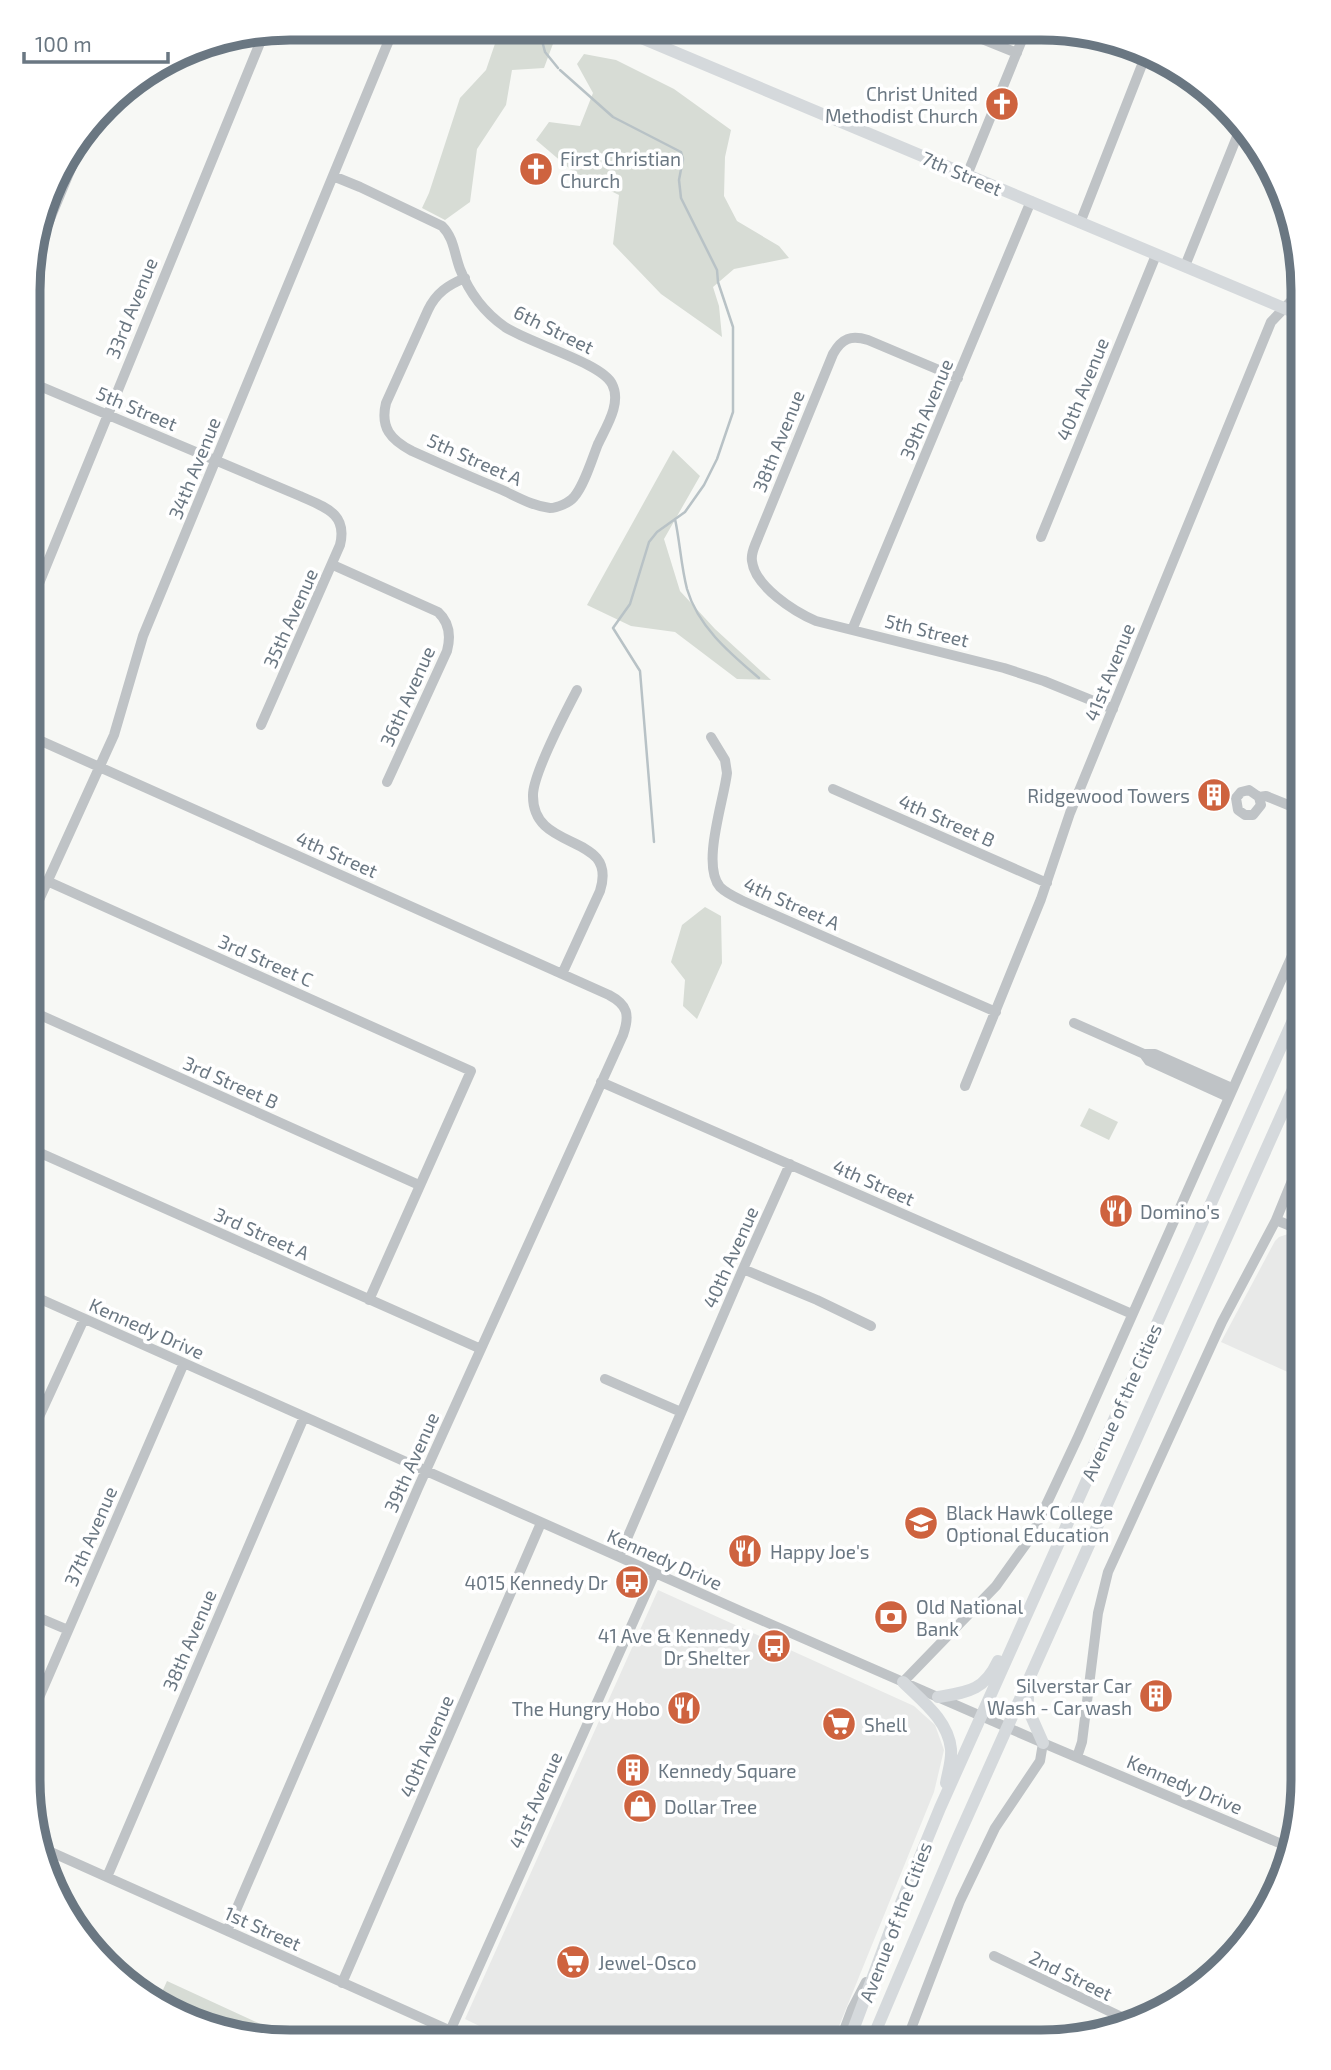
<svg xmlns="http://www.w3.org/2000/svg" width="1331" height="2070" viewBox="0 0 1331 2070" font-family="'Exo 2',sans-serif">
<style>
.built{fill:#e8e9e8}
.green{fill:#d7dcd5}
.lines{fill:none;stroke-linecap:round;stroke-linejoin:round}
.stream{stroke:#b8c2c6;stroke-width:2.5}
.minor{stroke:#bfc3c6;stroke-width:10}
.major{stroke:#d5d9dc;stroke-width:12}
.labels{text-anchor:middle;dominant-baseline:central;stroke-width:7;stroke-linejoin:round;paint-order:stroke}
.poi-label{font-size:19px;fill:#6a7782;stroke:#fff;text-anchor:start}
.street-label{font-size:19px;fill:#6a7782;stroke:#fff}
.rim{fill:none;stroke:#6a7782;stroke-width:9}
</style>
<rect width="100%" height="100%" fill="#f7f8f5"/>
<!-- built -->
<path class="built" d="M1288,1234L1303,1241V1379L1221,1342L1275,1241L1279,1237Z
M658,1590L914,1706L935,1725L944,1750L934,1792L833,2041H510L465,2019Z"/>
<!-- green -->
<path class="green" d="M500,29H547L557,33L544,68L512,70L506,105L477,149L470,202L445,220L422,208L429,193L460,98L486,70Z
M584,54L616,60L674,89L731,130L725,157L724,196L737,221L779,246L789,258L734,269L713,287L719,306L722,337L661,294L613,244L619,195L576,174L536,140L549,122L580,126L593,93L577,64Z
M673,450L700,476L664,539L680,591L715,629L771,680L737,679L675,632L631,626L587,605Z
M705,907L721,916L722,963L697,1019L683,1006L685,980L671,962L682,925Z
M1089,1108L1118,1122L1109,1140L1080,1126Z
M167,1981L295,2040H257L190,2022L157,2003Z"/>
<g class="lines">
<!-- stream -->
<path class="stream" d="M539,29L545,52L558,68
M560,70L613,117L681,152L683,159L679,180L681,198L717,270L718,282L733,327V412L717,459L704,485L685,512L657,532L649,542L630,604L613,628L640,671L654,842
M675,519C680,542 681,566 687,589C698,627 731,654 759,678"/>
<!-- minor -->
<path class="minor" d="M960,30L1017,53
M967,175L1026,30
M333,176L360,187L442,226C454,238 454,253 460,269C469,292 485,313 505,327C529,343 602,363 612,384C622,403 606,427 598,444C592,459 584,486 574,497C569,503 557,508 550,508C532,506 516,496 500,489C471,477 441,464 412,451C391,440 380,428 386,403L428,310C436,293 448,285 465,278
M1080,223L1147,52
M1185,266L1242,124
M30,267L84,137
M958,378L868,340C851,335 842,338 833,354L755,545C753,550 751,555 752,561C755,587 795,612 816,621L1004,668L1044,681L1113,709
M30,382L300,496C324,507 348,513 340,545L261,725
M1041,537L1156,255
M333,565L438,612C449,622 451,636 447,651L387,782
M33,598L264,33
M852,630L1031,201
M30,736L609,995C628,1005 630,1015 623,1035L418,1488L227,1931
M711,737L725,760L727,773C724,800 701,865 720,887C726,893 735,897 743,901L996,1012
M833,789L1047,883
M1259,797L1261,805L1253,815H1245L1238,810L1236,798L1241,792L1249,790L1259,797L1266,796L1303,811
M47,881L471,1071L369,1300
M29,922L114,735L143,636L394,28
M562,974L600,891C619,831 532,854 533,795C533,774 566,711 577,690
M29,1010L419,1185
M1074,1023L1144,1054
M601,1082L1132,1314
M965,1086L1041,899L1070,813L1271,322L1293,299L1301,279
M1228,1097L1149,1061L1144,1054H1155L1232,1088
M29,1148L481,1349
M1276,1220L1303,1231
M743,1269L817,1300L871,1326
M29,1294L745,1613L1043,1743L1291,1848
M605,1379L681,1412
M28,1441L84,1319
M619,1557L743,1269L790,1164
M28,1613L68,1630
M903,1682L996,1586L1031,1537L1078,1437L1303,931
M28,1723L184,1363
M1077,1757L1082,1742L1098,1613L1108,1572L1222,1322L1276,1220L1303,1154
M42,1848L471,2040
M107,1877L304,1417
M994,1956L1134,2023
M342,1983L541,1523
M446,2040L655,1573
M840,2041L852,2009L866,1982
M906,2042L960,1901L995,1828L1040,1761L1043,1743"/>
<!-- major -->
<path class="major" d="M620,29L1303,316
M903,1682C922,1701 948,1720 951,1749C952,1760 948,1772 946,1783
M1028,1688V1709L1043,1743
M938,1697C968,1692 984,1691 998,1661
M849,2041L894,1920L940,1808L1303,998
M871,2042L955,1844L1303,1067"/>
</g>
<!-- icons -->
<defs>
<g id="church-disc" transform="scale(1.75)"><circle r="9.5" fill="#ce633f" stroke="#fff"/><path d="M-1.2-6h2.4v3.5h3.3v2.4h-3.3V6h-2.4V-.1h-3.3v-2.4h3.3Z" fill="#fff"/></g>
<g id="building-disc" transform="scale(1.75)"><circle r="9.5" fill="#ce633f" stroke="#fff"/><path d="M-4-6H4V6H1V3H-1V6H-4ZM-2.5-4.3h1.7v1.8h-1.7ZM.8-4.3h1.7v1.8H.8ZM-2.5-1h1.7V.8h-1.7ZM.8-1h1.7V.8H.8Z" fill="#fff"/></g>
<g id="restaurant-disc" transform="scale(1.75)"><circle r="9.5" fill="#ce633f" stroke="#fff"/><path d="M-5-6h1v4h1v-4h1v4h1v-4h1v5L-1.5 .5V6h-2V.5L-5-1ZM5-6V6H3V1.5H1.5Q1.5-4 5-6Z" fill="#fff"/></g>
<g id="school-disc" transform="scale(1.75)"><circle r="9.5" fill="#ce633f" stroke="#fff"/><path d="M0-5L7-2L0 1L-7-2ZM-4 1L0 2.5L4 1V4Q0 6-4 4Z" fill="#fff"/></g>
<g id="bus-disc" transform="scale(1.75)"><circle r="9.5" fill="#ce633f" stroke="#fff"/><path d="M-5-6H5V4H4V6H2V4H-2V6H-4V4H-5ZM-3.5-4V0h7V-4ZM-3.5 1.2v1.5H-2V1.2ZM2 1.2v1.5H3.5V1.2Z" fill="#fff"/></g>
<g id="bank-disc" transform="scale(1.75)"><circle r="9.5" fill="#ce633f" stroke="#fff"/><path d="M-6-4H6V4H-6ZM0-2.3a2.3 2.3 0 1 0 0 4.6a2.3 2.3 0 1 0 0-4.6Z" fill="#fff"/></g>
<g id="supermarket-disc" transform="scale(1.75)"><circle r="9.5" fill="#ce633f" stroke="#fff"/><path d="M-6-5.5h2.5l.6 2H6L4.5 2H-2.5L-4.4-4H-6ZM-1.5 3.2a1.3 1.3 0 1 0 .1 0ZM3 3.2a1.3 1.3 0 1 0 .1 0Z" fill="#fff"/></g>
<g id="shop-disc" transform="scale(1.75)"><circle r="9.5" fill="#ce633f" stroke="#fff"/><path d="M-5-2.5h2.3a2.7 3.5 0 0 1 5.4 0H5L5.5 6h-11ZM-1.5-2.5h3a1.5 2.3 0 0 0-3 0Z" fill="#fff"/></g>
</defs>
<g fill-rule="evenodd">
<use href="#church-disc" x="1002" y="104"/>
<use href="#church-disc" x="536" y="169"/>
<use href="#building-disc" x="1214" y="795"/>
<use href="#restaurant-disc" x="1116" y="1211"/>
<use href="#school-disc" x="921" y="1523"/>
<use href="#restaurant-disc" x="745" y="1551"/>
<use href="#bus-disc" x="632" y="1582"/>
<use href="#bank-disc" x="891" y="1617"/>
<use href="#bus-disc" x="774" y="1646"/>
<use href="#building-disc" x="1156" y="1696"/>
<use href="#restaurant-disc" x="684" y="1708"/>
<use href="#supermarket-disc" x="839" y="1724"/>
<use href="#building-disc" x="633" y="1770"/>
<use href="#shop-disc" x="640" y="1806"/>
<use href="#supermarket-disc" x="573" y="1962"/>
</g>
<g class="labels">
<!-- poi labels -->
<g class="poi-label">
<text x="978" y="93" text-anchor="end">Christ United<tspan x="978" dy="22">Methodist Church</tspan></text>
<text x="560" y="158">First Christian<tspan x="560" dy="22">Church</tspan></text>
<text x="1190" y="795" text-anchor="end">Ridgewood Towers</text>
<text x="1140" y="1211">Domino's</text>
<text x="946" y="1512">Black Hawk College<tspan x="946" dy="22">Optional Education</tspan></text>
<text x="770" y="1551">Happy Joe's</text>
<text x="608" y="1582" text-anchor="end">4015 Kennedy Dr</text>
<text x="916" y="1606">Old National<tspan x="916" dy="22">Bank</tspan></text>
<text x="750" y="1635" text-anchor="end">41 Ave &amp; Kennedy<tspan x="750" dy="22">Dr Shelter</tspan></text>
<text x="1132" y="1685" text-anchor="end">Silverstar Car<tspan x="1132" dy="22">Wash - Car wash</tspan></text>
<text x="660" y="1708" text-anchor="end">The Hungry Hobo</text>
<text x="864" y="1724">Shell</text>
<text x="658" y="1770">Kennedy Square</text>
<text x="664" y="1806">Dollar Tree</text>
<text x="598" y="1962">Jewel-Osco</text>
</g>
<!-- street labels -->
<g class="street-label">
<text transform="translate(962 173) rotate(23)">7th Street</text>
<text transform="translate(131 308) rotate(-68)">33rd Avenue</text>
<text transform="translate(554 329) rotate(26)">6th Street</text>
<text transform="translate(1082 389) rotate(-68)">40th Avenue</text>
<text transform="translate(137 408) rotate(23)">5th Street</text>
<text transform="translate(926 409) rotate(-67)">39th Avenue</text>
<text transform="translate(778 441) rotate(-68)">38th Avenue</text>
<text transform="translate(475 459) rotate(24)">5th Street A</text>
<text transform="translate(194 468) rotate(-68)">34th Avenue</text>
<text transform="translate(290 618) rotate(-66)">35th Avenue</text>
<text transform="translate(927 630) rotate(14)">5th Street</text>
<text transform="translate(1109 672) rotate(-68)">41st Avenue</text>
<text transform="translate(407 696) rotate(-66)">36th Avenue</text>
<text transform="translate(947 820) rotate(24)">4th Street B</text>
<text transform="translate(337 854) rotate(24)">4th Street</text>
<text transform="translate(792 903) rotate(24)">4th Street A</text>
<text transform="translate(266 960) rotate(24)">3rd Street C</text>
<text transform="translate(231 1082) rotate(24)">3rd Street B</text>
<text transform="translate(874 1182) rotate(24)">4th Street</text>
<text transform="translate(262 1233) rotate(24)">3rd Street A</text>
<text transform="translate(730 1257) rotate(-66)">40th Avenue</text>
<text transform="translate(147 1328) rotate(24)">Kennedy Drive</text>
<text transform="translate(1121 1402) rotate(-66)">Avenue of the Cities</text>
<text transform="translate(411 1462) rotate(-66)">39th Avenue</text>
<text transform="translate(90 1536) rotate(-67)">37th Avenue</text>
<text transform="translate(665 1559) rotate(24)">Kennedy Drive</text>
<text transform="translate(189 1640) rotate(-67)">38th Avenue</text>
<text transform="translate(426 1746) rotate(-67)">40th Avenue</text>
<text transform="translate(1185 1784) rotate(23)">Kennedy Drive</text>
<text transform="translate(535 1800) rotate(-66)">41st Avenue</text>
<text transform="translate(895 1922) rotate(-69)">Avenue of the Cities</text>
<text transform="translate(263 1928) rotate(24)">1st Street</text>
<text transform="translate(1071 1975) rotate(26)">2nd Street</text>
</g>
</g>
<!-- crop -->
<path d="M0 0H1331V2070H0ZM290 40H1041A250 250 0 0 1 1291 290V1780A250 250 0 0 1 1041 2030H290A250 250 0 0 1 40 1780V290A250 250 0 0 1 290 40Z" fill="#fff" fill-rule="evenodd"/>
<path class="rim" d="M290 40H1041A250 250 0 0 1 1291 290V1780A250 250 0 0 1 1041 2030H290A250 250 0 0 1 40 1780V290A250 250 0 0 1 290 40Z"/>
<!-- scale -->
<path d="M24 52v10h144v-10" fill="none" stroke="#6a7782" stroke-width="3.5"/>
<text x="35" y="52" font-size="21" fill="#6a7782" stroke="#ffffff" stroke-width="5" paint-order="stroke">100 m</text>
</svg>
